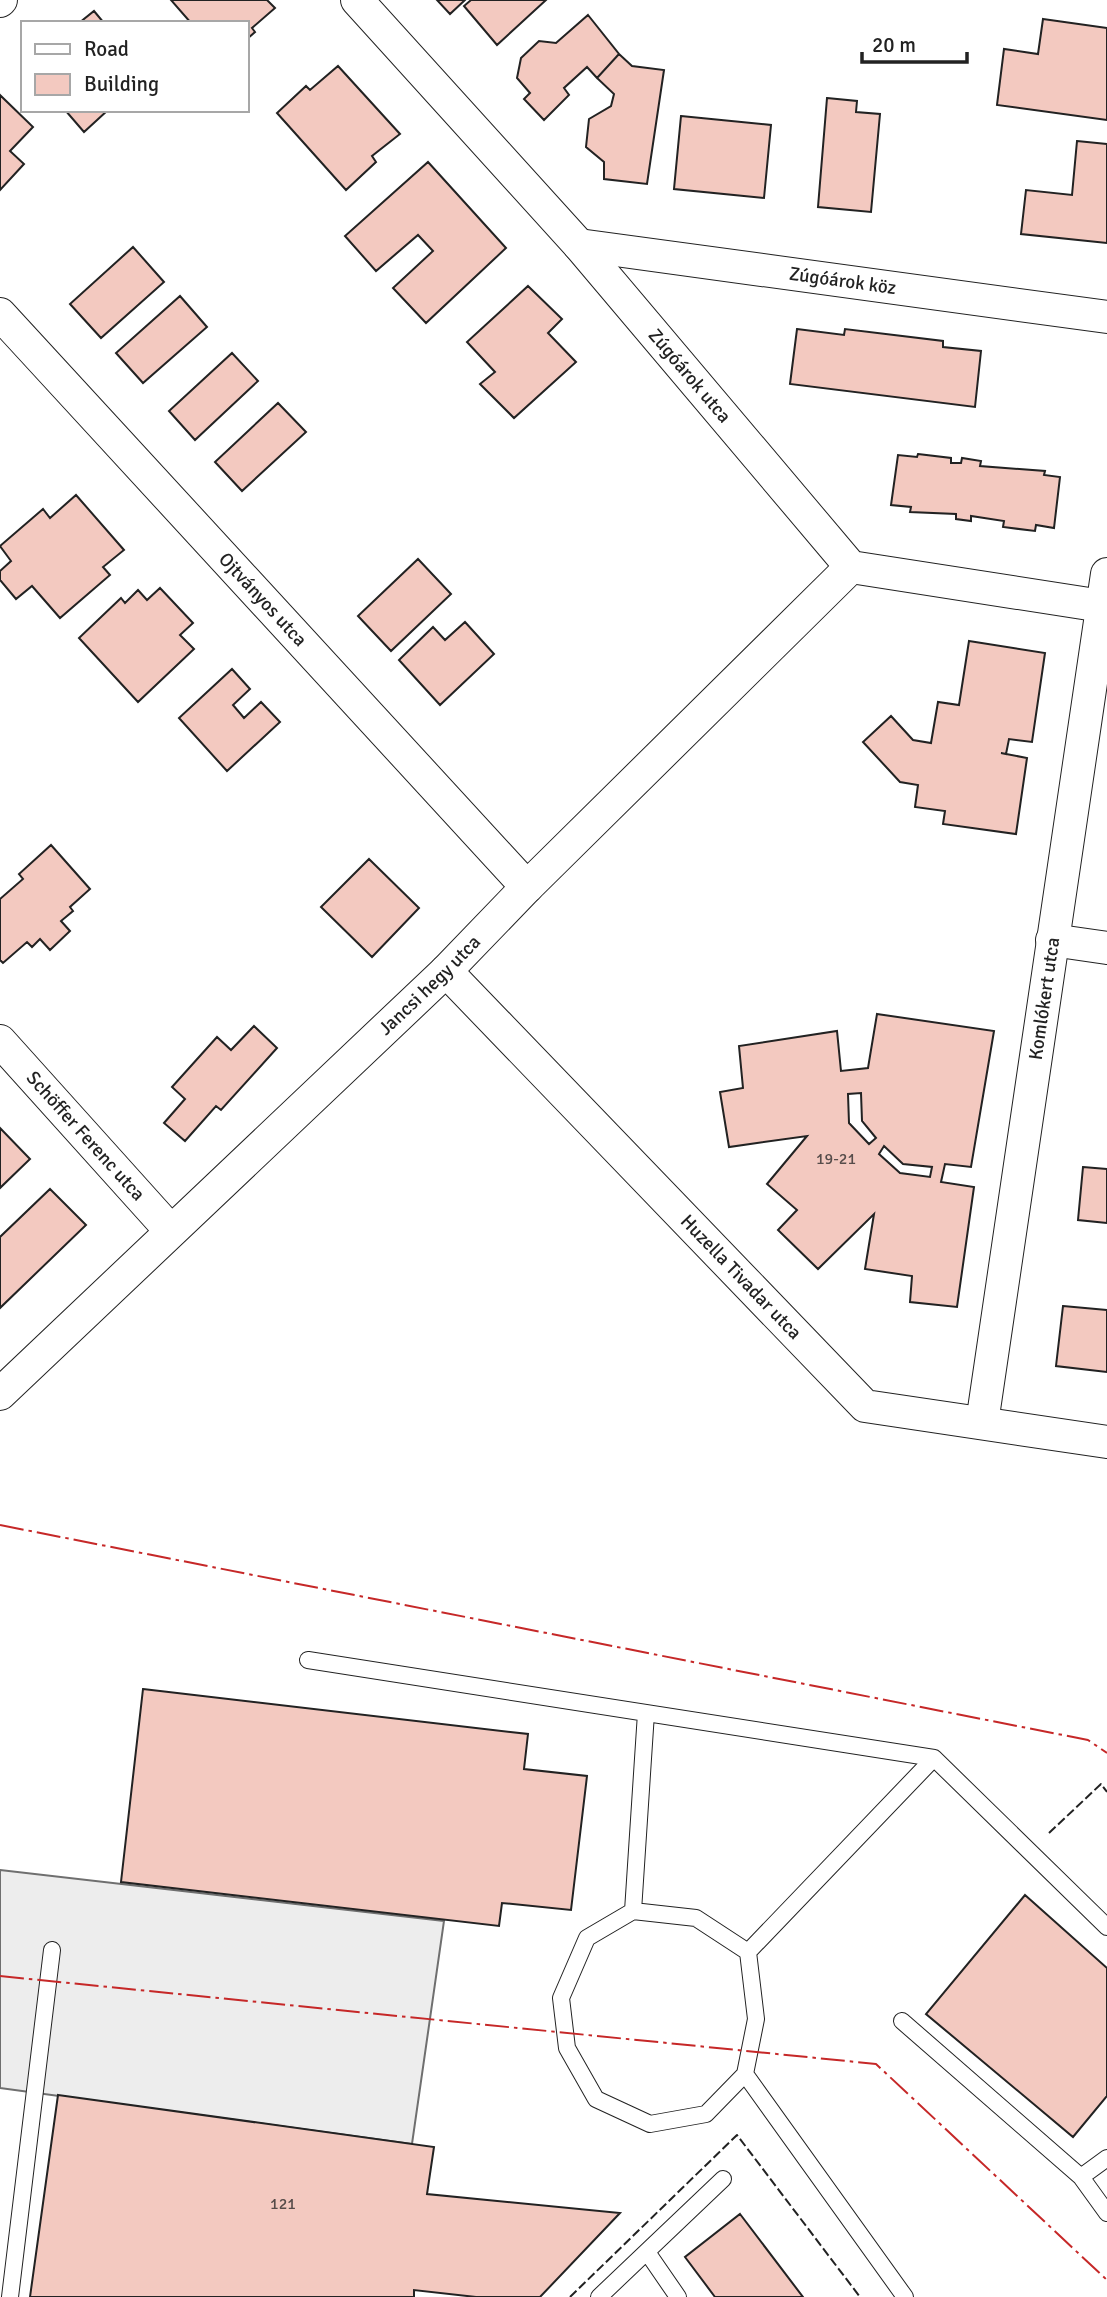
<svg xmlns="http://www.w3.org/2000/svg" width="1107" height="2297" viewBox="0 0 1107 2297" font-family="Signika,sans-serif">
<style>
.parking{fill:#ededed;stroke:#6f6f6f;stroke-width:2}
.building{fill:#f3c9c0;stroke:#222;stroke-width:2;fill-rule:evenodd}
.lines{fill:none;stroke-linecap:round;stroke-linejoin:round}
.service-casing{stroke:#222;stroke-width:18}
.minor-casing{stroke:#222;stroke-width:34}
.service{stroke:#fff;stroke-width:16}
.minor{stroke:#fff;stroke-width:32}
.fence{stroke:#222;stroke-width:2;stroke-dasharray:9 3.5;stroke-linecap:butt}
.power{stroke:#c62828;stroke-width:2;stroke-dasharray:24 5 3.5 5;stroke-linecap:butt}
.labels{text-anchor:middle;dominant-baseline:central;stroke-width:5;stroke-linejoin:round;paint-order:stroke}
.number-label{font-size:16px;fill:#564c4a}
.street-label{font-size:19px;fill:#222;stroke:#fff}
</style>
<rect width="100%" height="100%" fill="#fff"/>
<!-- parking -->
<path class="parking" d="M0,1870L444,1921L412,2144L0,2088Z"/>
<!-- building -->
<path class="building" d="M171,0H267L275,8L252,28L255,32L247,39V23H191Z
M437,0H465L450,14Z
M471,0H546L497,45L464,6Z
M94,11L104,23H79Z
M588,15L619,54L597,78L587,67L564,88L569,95L544,120L524,99L530,93L517,78L521,58L539,41L556,43Z
M1043,19L1107,28V120L997,105L1004,49L1038,54Z
M619,54L632,66L664,70L647,184L604,179V162L586,147L589,119L611,106L614,94L597,78Z
M338,66L400,134L372,156L376,162L346,190L277,113L306,86L310,90Z
M0,95L33,127L10,151L24,164L0,190Z
M827,98L857,101L856,112L880,114L871,212L818,207Z
M65,110H108L84,132Z
M681,116L771,125L764,198L674,189Z
M1077,141L1107,144V243L1021,234L1026,190L1072,195Z
M428,162L506,248L426,323L393,288L433,251L418,235L376,271L345,236Z
M133,247L164,282L101,338L70,304Z
M528,286L562,319L548,333L576,362L514,418L480,384L495,372L467,342Z
M180,296L207,327L143,383L116,353Z
M797,329L844,335L845,329L943,341V347L981,351L975,407L790,384Z
M232,353L258,381L195,440L169,411Z
M278,403L306,432L242,491L215,462Z
M918,454L951,458V463H961L962,458L981,461L980,466L1045,471L1044,475L1060,477L1054,528L1036,525L1035,531L1003,527L1004,521L971,516V521L956,519V514L910,512L911,507L891,505L898,455L917,457Z
M76,495L124,550L103,567L110,575L60,618L32,586L16,599L0,580V571L11,561L0,546L43,509L50,518Z
M418,559L451,594L391,651L358,616Z
M160,588L193,623L180,635L194,649L138,702L79,638L121,598L125,603L138,590L147,600Z
M465,622L494,654L440,705L399,660L433,627L445,640Z
M969,641L1045,653L1032,742L1009,739L1006,754L1001,753L1027,758L1016,834L943,824L945,811L915,807L918,785L900,782L863,742L891,716L913,740L931,743L938,702L959,705Z
M232,669L250,689L233,705L244,718L261,702L280,722L227,771L179,718Z
M51,845L90,889L70,907L73,911L61,921L70,931L50,950L40,939L32,947L27,942L3,963L0,960V899L23,879L19,874Z
M369,859L419,908L372,957L321,907Z
M877,1014L994,1031L971,1167L945,1164L941,1182L974,1187L957,1307L910,1302L912,1276L865,1269L874,1214L818,1269L778,1230L797,1210L767,1184L807,1136L729,1147L720,1092L743,1088L739,1046L837,1031L841,1071L868,1068ZM861,1093L862,1121L876,1138L869,1144L849,1123L848,1094ZM884,1146L903,1164L932,1167L930,1177L900,1173L879,1154Z
M254,1026L277,1048L221,1110L216,1106L185,1141L164,1123L185,1099L172,1087L217,1037L231,1050Z
M0,1128L30,1159L0,1188Z
M1083,1167L1107,1169V1223L1078,1220Z
M50,1189L86,1225L0,1308V1237Z
M1063,1306L1107,1310V1372L1056,1366Z
M143,1689L528,1734L524,1769L587,1776L571,1910L502,1903L499,1926L121,1882Z
M1025,1895L1107,1968V2096L1073,2137L926,2014Z
M58,2095L434,2147L427,2194L620,2213L540,2297H476L414,2290V2297H30Z
M740,2214L803,2297H715L685,2257Z"/>
<g class="lines">
<!-- service casing -->
<g class="service-casing">
<path id="service" d="M308,1660L934,1758L1107,1927
M646,1713L633,1911L587,1938L561,1998L567,2048L596,2099L650,2124L706,2114L745,2074L756,2019L748,1952L934,1758
M633,1911L696,1918L748,1952
M902,2021L1081,2177L1107,2213
M745,2074L905,2297
M1081,2177L1107,2158
M647,2252L678,2297
M10,2297L52,1950
M599,2297L723,2179"/>
</g>
<!-- minor casing -->
<g class="minor-casing">
<g id="minor">
<path id="s1" d="M357,0L579,245L851,567L1102,606"/>
<path d="M0,1L1,0"/>
<path id="s2" d="M579,245L1107,317"/>
<path id="s3" d="M0,314L527,887"/>
<path d="M1052,940L1107,948"/>
<path id="s4" d="M446,971L865,1406L1107,1442"/>
<path id="s5" d="M0,1041L170,1230"/>
<path id="s6" d="M0,1394L446,971L527,887L851,567"/>
<path id="s7" d="M982,1423L1107,574"/>
</g>
</g>
<!-- service -->
<use href="#service" class="service"/>
<!-- minor -->
<use href="#minor" class="minor"/>
<!-- fence -->
<path class="fence" d="M1049,1833L1101,1784L1107,1792
M570,2297L737,2135L860,2297"/>
<!-- power -->
<path class="power" d="M0,1525L1088,1740L1107,1753
M0,1976L876,2064L1107,2280"/>
</g>
<g class="labels">
<!-- number labels -->
<g class="number-label">
<text x="836" y="1159">19-21</text>
<text x="283" y="2204">121</text>
</g>
<!-- street labels -->
<g class="street-label">
<text stroke="none"><textPath href="#s2" startOffset="266">Zúgóárok köz</textPath></text>
<text stroke="none"><textPath href="#s1" startOffset="502">Zúgóárok utca</textPath></text>
<text stroke="none"><textPath href="#s3" startOffset="388">Ojtványos utca</textPath></text>
<text stroke="none"><textPath href="#s6" startOffset="593">Jancsi hegy utca</textPath></text>
<text stroke="none"><textPath href="#s7" startOffset="429">Komlókert utca</textPath></text>
<text stroke="none"><textPath href="#s5" startOffset="128">Schöffer Ferenc utca</textPath></text>
<text stroke="none"><textPath href="#s4" startOffset="425">Huzella Tivadar utca</textPath></text>
</g>
</g>
<!-- legend -->
<rect x="21" y="21" width="228" height="91" fill="#ffffff" stroke="#a7a7a7" stroke-width="2"/>
<rect x="35" y="44" width="35" height="10" fill="#ffffff" stroke="#a7a7a7" stroke-width="2"/>
<text x="84" y="56" font-size="21" fill="#222222">Road</text>
<rect x="35" y="74" width="35" height="21" fill="#f3c9c0" stroke="#a7a7a7" stroke-width="2"/>
<text x="84" y="91" font-size="21" fill="#222222">Building</text>
<!-- scale -->
<path d="M862 52v10h105v-10" fill="none" stroke="#222222" stroke-width="3.5"/>
<text x="872" y="52" font-size="21" fill="#222222" stroke="#ffffff" stroke-width="5" paint-order="stroke">20 m</text>
</svg>
